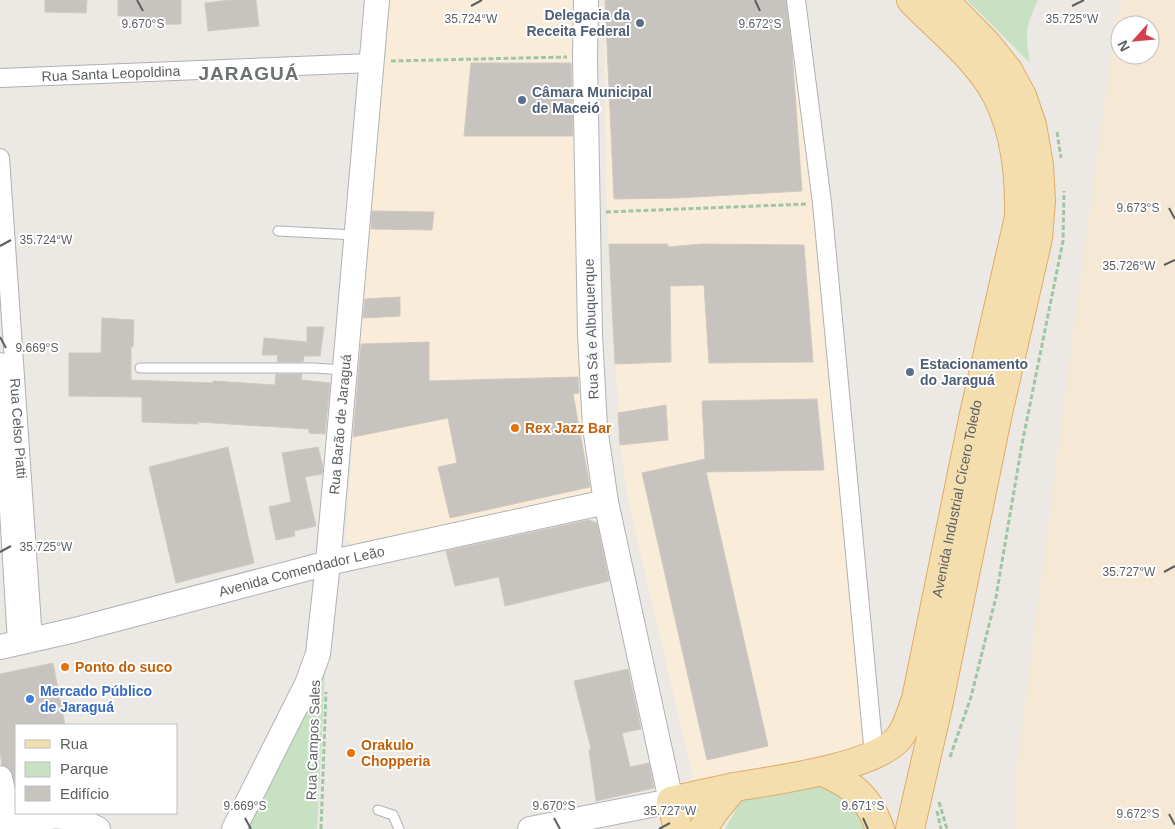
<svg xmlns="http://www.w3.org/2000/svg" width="1175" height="829" viewBox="0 0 1175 829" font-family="Arial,sans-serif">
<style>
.commercial{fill:#f9edda}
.green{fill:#c7e1c2}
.sand{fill:#f5e8d4;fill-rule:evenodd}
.building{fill:#c7c3bf;stroke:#d0c9c2}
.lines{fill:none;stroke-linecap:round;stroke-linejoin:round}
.lane-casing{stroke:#aeb1b4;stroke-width:11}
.street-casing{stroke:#aeb1b4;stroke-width:20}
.secondary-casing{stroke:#afb3b6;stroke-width:26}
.primary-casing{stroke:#e1ab67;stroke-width:30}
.path{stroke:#9ec6a4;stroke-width:3;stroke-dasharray:5 2.5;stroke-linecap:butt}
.lane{stroke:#fff;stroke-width:9}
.street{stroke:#fff;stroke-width:18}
.secondary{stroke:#fff;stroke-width:24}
.primary{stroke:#f5deae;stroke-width:28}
.ticks{fill:none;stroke:#5b5f62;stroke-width:2}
.service-dot{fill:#5c6f8a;stroke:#fff;stroke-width:2}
.food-dot{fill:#e8710a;stroke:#fff;stroke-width:2}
.shop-dot{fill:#3f7fe0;stroke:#fff;stroke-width:2}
.labels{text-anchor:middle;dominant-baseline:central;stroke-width:4;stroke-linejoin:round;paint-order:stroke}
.service-label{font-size:14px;font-weight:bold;fill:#4e5e75;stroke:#fff;text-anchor:start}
.street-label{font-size:14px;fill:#5b5f62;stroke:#fff}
.food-label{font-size:14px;font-weight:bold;fill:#c56008;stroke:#fff;text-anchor:start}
.shop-label{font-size:14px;font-weight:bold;fill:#366cbe;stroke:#fff;text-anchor:start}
.district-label{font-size:19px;font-weight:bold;letter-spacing:1px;fill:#6c7173;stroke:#fff}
.ticks-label{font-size:12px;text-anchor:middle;fill:#5b5f62;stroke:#fff;stroke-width:4;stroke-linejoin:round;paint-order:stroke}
</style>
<rect width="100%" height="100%" fill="#ece8e3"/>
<!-- commercial -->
<path class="commercial" d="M387,0H582L602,492L353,546L346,538L363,280Z
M604,0H790L828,294L868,745L863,753L695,787L628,500L620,445L606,189Z"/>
<!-- green -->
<path class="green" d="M967,0H1038C1025,28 1025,33 1030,63Z
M325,670L317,829H240Z
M820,784L846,800L871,829H725L741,801L767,790Z"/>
<!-- sand -->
<path class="sand" d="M1123,0H1175V829H1016V772L1074,325L1116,18ZM1120,25H1150V55H1120Z"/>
<!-- building -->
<path class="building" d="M45,0H87L86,13L45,12Z
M118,0H181V24L135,25V16H118Z
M230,0H256L259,26L208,31L205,3Z
M605,0H786L792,51L802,191L678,198L614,199Z
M471,63H571L573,136H464Z
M372,211L434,212L432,230L371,229Z
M609,244H668V247L702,244L804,245L813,362L709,363L704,285L670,286L671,362L615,364Z
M400,297V316L363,318L365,299Z
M102,318L134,320L133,347L131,346V380L213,383V381L275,385L276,374H302L301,380L330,383L325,434L309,433V429L198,422V424L142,422V399L141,397L69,396V353H101Z
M307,327H324L320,356H304L303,362H277L278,355H262L264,338L307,342Z
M429,342V381L578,377L579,393L573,394L590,487L450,518L438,467L457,463L448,418L353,437L361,344Z
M817,399L824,470L706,472L768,746L707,760L642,473L705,459L702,401Z
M666,405L668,440L620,445L618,413Z
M228,447L254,563L176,583L149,467Z
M318,447L323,467L322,474L305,477L316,526L294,531L295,536L276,540L269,507L291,502L282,453Z
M589,520L597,523L609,581L505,606L499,577L455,586L446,551Z
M53,663L65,725H16V787L10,769L2,765L0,753V674Z
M628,669L641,729L622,733L630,767L649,763L654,788L596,801L589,750L591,749L574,681Z"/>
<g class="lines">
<!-- lane casing -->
<g class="lane-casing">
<path id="lane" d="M278,231L355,235
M140,368H314L345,370
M378,810L393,815L399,829"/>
</g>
<!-- street casing -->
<g class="street-casing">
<g id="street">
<path d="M796,0L822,203L874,755"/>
<path id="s1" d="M0,78L371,63"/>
<path id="s2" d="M0,158L33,640"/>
<path d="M0,362L17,643"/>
</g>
</g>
<!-- secondary casing -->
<g class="secondary-casing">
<g id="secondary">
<path id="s3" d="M0,647L75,630L328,563L606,502"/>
<path d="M0,778L12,829"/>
<path d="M12,829C47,814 63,811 98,829"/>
<path id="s4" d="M234,829L307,684L318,654L328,563L377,0"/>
<path d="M530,829L671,801L606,502L595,427L590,335L585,57L586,0"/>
</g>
</g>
<!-- primary casing -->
<g class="primary-casing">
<g id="primary">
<path d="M823,772C853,785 869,797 880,829"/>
<path id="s5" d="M678,829L671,801C693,796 714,791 735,787C775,780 873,768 899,738C907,728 911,712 916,699L974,414L1019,217C1020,171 1015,123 990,84C969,52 937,27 911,0"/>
<path d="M703,829L713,813L734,787"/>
<path d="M910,829L937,711L997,418L1038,238L1041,201L1039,165L1032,125L1022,96L1008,70L987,44L944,0"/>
</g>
</g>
<!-- path -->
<path class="path" d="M391,61L567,57
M1057,132L1061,158
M606,212L807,204
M950,757L971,697L996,597L1022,444L1063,241L1064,191
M939,802L947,829
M937,811L941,829
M321,829L326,692"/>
<!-- lane -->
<use href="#lane" class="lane"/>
<!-- street -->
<use href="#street" class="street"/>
<!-- secondary -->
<use href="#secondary" class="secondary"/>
<!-- primary -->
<use href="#primary" class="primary"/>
</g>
<!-- ticks -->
<path class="ticks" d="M137,0L143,11M755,0L760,11M471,6L482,0M1072,6L1084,0M1169,208L1175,219M0,246L11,240M1164,265L1175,260M0,337L6,348M0,552L11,546M1164,572L1175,566M1169,814L1175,825M245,818L251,829M554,818L560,829M863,818L868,829M659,829L670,823"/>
<!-- markers -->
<g class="service-dot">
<circle cx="640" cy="23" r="5"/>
<circle cx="522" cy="100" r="5"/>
<circle cx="910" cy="372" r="5"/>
</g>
<g class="food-dot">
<circle cx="515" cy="428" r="5"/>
<circle cx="65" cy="667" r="5"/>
<circle cx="351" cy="753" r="5"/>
</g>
<circle class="shop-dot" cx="30" cy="699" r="5"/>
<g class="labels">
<!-- service labels -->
<g class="service-label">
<text x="630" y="15" text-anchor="end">Delegacia da<tspan x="630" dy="16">Receita Federal</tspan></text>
<text x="532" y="92">Câmara Municipal<tspan x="532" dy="16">de Maceió</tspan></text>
<text x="920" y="364">Estacionamento<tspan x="920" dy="16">do Jaraguá</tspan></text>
</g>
<!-- street labels -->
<g class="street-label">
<text stroke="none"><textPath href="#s1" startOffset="111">Rua Santa Leopoldina</textPath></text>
<text transform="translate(591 329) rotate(-92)">Rua Sá e Albuquerque</text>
<text stroke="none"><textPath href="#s4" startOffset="425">Rua Barão de Jaraguá</textPath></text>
<text stroke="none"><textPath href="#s2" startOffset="271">Rua Celso Piatti</textPath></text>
<text stroke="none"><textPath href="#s5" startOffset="515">Avenida Industrial Cícero Toledo</textPath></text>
<text stroke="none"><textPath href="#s3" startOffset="311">Avenida Comendador Leão</textPath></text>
<text transform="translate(313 740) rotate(-88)">Rua Campos Sales</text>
</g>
<!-- food labels -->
<g class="food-label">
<text x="525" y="428">Rex Jazz Bar</text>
<text x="75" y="667">Ponto do suco</text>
<text x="361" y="745">Orakulo<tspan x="361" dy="16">Chopperia</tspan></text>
</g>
<!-- shop labels -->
<g class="shop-label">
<text x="40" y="691">Mercado Público<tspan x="40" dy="16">de Jaraguá</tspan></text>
</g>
<!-- district labels -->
<g class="district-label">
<text x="249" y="73">JARAGUÁ</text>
</g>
</g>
<g class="ticks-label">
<text x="471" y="23">35.724°W</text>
<text x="1072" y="23">35.725°W</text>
<text x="143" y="28">9.670°S</text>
<text x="760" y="28">9.672°S</text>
<text x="1138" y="212">9.673°S</text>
<text x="46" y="244">35.724°W</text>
<text x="1129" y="270">35.726°W</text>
<text x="37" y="352">9.669°S</text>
<text x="46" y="551">35.725°W</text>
<text x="1129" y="576">35.727°W</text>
<text x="245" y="810">9.669°S</text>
<text x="554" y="810">9.670°S</text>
<text x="863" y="810">9.671°S</text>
<text x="670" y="815">35.727°W</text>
<text x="1138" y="818">9.672°S</text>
</g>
<!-- legend -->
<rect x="15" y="724" width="162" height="90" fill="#ffffff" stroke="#bdbfc0"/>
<rect x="25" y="740" width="25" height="8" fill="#f5deae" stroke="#bdbfc0"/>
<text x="60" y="749" font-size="15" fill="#5b5f62">Rua</text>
<rect x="25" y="762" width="25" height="15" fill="#c7e1c2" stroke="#bdbfc0"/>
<text x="60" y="774" font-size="15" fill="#5b5f62">Parque</text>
<rect x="25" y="786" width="25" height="15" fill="#c7c3bf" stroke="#bdbfc0"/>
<text x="60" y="799" font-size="15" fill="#5b5f62">Edifício</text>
<!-- north arrow -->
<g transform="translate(1135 40) rotate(243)"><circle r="24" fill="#ffffff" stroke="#bdbfc0"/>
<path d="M0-4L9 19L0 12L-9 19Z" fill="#d5404d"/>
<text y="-8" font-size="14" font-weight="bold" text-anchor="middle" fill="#5b5f62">N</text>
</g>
</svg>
